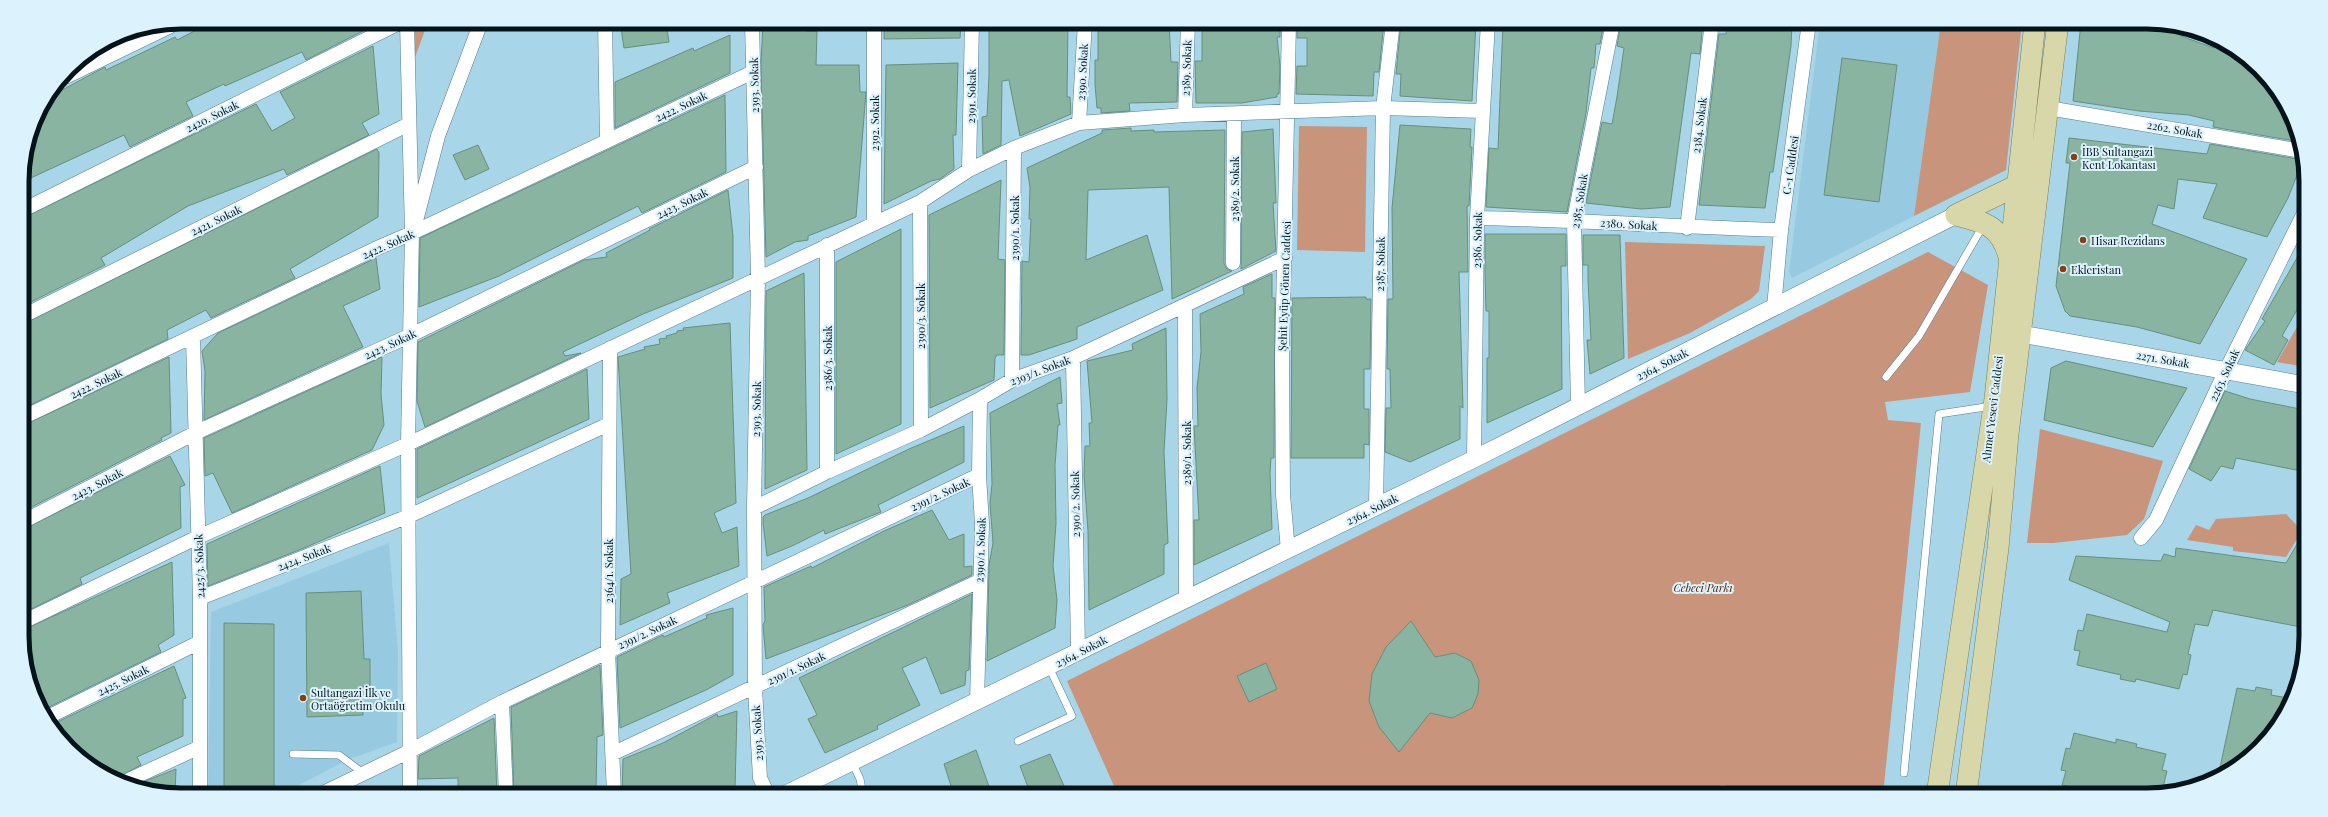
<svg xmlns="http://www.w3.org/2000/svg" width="2328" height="817" viewBox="0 0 2328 817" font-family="'Playfair Display',serif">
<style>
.built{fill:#97cae1}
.green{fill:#c8947b}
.building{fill:#89b4a1;stroke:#668f7e}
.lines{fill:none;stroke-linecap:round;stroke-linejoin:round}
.service-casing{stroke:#557e90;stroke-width:8}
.minor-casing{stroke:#557e90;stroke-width:15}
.tertiary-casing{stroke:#557e90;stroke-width:18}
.secondary-casing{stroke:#557e90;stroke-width:20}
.primary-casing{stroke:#7d8152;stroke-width:22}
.service{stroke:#fff;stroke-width:7}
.minor{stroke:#fff;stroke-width:14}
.tertiary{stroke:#fff;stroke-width:17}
.secondary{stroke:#fff;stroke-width:19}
.primary{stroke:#d8d7a9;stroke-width:21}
.poi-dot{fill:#864019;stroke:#dcf2fc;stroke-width:1.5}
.labels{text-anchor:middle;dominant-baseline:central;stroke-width:4;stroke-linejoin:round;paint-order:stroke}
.street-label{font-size:11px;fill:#05141b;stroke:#dcf2fc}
.poi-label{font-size:11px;fill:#05141b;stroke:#dcf2fc;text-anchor:start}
.park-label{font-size:11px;font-style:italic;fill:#582100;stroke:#dcf2fc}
.rim{fill:none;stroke:#05141b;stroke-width:5}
</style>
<rect width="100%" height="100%" fill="#a9d5e8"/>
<!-- built -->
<path class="built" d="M1820,22H1941L1914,216L1792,278L1789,272Z
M389,543L398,653L397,742L347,760L280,795H208L211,612Z"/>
<!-- green -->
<path class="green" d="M414,22H428L414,60Z
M1941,22H2022L2006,170L1914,216Z
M1299,126L1367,127L1365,252L1297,250Z
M1625,242L1765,246L1759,291L1751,299L1690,333L1628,359Z
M1928,252L1988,285L1970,392L1885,402L1888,420L1921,423L1883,795H1786L1721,785L1719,795H1090L1114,786L1067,681Z
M2305,313V367L2277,362Z
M2040,429L2163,461L2144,519L2127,535L2053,543H2027Z
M2286,514L2302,531L2286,557L2233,551V547L2187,540L2196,525L2209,530L2216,519Z
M1985,786L2003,791L2006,795H1985Z"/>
<!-- building -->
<path class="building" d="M212,22H359L363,31L306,60L302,52L225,86L224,84L186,102L193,116L130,147L124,135L22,182V170L38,111L49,97L105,67L106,70L175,37L177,40Z
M620,22H666L669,42L624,48Z
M763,22H806V31H817L816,65H859L860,92H866L856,217L808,236V240L795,242L766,257L761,64Z
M884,22H920V24L961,22L960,38L884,39Z
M989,22H1068L1067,97H1070L1071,114L1020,136L1009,80L1002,81L1001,145L983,154L982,117L987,116L989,76Z
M1098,22H1169L1171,62H1178L1177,102L1129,103L1130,111L1101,113V108H1097L1095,84V60H1098Z
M1202,22H1280V37H1277L1280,66L1279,94H1277V97L1242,103H1196L1195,61H1202Z
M1297,22H1384L1379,72H1374L1373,96L1296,94L1297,66H1307V38H1297Z
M1401,22H1476L1472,101L1400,96L1401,74H1396Z
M1503,22H1604L1600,44H1596L1594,68H1591L1586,113L1567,212L1486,207L1489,148L1498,149Z
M1621,22H1698L1697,31H1702L1700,54L1691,53L1670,207L1641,209L1586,203L1602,122L1612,124L1617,97L1624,48L1617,46Z
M1728,22H1792L1791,46L1773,172H1770L1765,208L1699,205L1719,34H1726Z
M2081,22H2147L2176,27L2181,36L2214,48L2216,41L2236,49L2267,76L2290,111L2297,134L2295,141L2213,127L2214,121L2189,115L2139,111L2073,101Z
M730,35V73L615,128V82L693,48L694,51Z
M373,46L379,114L362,123L369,135L287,175L284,169L188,206L101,258L105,265L23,306V218L256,104L272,131L295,118L280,92Z
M1842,58L1897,65L1879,202L1824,195Z
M958,63L956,135H953L954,169L940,179L931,181L884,204L886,65Z
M725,95L726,172L642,213L638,206L499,276L419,307L420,238Z
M1400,125L1471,129L1470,147H1472L1469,206H1467L1468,272H1459L1463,408L1460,406V439L1410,462L1385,452L1386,408H1391L1390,369H1387L1388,299H1393L1392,208Z
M1131,128V131L1154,130V132L1225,130L1224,263L1226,268L1232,271L1172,299L1169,187L1088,190L1086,260L1147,235L1163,290L1077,327V339L1029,355H1021L1022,261L1029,262L1031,219H1029L1030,187L1027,168L1102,133V130Z
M1273,129L1276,203H1273L1276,251L1241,269L1242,132Z
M2069,138L2207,154L2210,144L2303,160L2288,198L2267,237L2203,218L2217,184L2178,179L2174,209L2158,205L2152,224L2247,259L2200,344L2137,327L2070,316L2065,311L2056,286L2070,163H2066Z
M478,145L489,169L465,180L453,155Z
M377,149L379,153L378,217L290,269L295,278L211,318L206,310L167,330L168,339L24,408L23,324Z
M1001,180L998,259L1005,260L1004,355H997L995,358L994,380L930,408L929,215Z
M728,190L733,236V278L643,314L563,352L565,356L581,353L425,427L417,401L418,342L584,260L607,257L606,253L650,230L649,229Z
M901,229V424L836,454V262Z
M1485,234H1566V266H1561L1562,389L1487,423V358H1489V311H1486L1485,272Z
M1583,235H1620L1624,358L1590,374L1587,340H1591L1588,280V265H1583Z
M2305,244V296L2282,336L2288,340L2274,365L2245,350L2265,321L2262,319Z
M376,258L380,289L343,306L363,347L204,420L205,371L202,351L218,333Z
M804,273L807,470L765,489L766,291Z
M1272,274V298H1275L1274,458H1271L1270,473L1272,529L1194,565V520H1199L1194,426H1198L1197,388L1201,352L1200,314L1244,294L1243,287Z
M1366,297V299H1371L1370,369H1364V409H1369V445L1364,444V458H1291L1292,298Z
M730,323L736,503L714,513L722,533L737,527L739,566L667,593L670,603L620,625L621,579L631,574L618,357L645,349L644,347L660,344L659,339L667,338L666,336L677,333V331L684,330L683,328Z
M1166,328L1167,400L1164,451L1168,543L1164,545V574L1089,610L1088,531L1084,475L1085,446H1090L1089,423H1092L1087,361L1133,350L1132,344Z
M169,357L171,433L161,438L162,440L24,511V425Z
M382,357L381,394L384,425L372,450L232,513L213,473L205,476L204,438Z
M2066,361L2187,388L2153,447L2044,420L2051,368Z
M587,369L589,419L417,498V449Z
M1060,377L1062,403L1057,404L1060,425H1058L1055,465L1056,523L1053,566L1057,600L1055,628L987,661L989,565L993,543L990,503L992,484L990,413Z
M2225,391L2250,399L2305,410L2306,472L2236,458L2233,469L2221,466L2211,481L2189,469Z
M964,426V462L878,505L881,512L825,534L824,530L792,546L767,556L763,523V517L765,515L808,498L909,449Z
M170,456L185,485L180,487L181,528L80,578L82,584L25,612L24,529Z
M380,466L385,513L304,548L208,586L207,544Z
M932,510L949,540L964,534V567L972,566V575L908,605L766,659L763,625L765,621L764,587L811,566L812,568L884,531Z
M2306,529V628L2213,610L2208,626L2195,624L2188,654L2191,655L2187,675L2183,674L2179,689L2136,679L2135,682L2120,679L2121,675L2077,665L2080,651L2074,650L2078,630L2083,631L2087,614L2167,632L2170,622L2069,580L2076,556L2161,561L2164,554L2175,557L2176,548L2286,563Z
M172,562L174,635L158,645L161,652L41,711L25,667V629Z
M361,591L364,659H370V687H362L363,715L307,717L306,593Z
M972,594L969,670L966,671L965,685L941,694L926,657L902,668L920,705L877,726L878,729L825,753L808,719L817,715L799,678Z
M733,608V675L706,690L620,728L617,657L663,635L664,637L707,618L706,615Z
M1411,621L1435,657L1455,653L1471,661L1479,680L1478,694L1472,708L1452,718L1430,713L1399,752L1379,727L1369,701L1372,674L1386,647Z
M224,623L274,624V790H255V795H224Z
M1266,663L1277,689L1249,702L1237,676Z
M600,665L603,735L597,737L596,795H514L511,707Z
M174,666L186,698L183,699V736L137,757L141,765L115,779L93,768L61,741L51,725Z
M2256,687L2272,690L2271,695L2288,698L2284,714L2279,725L2244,762L2218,777L2237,688L2255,691Z
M737,711L735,789L724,795H622L623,759L663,743L717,714L718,717Z
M494,718L497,795H458V778L418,779L419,756Z
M2074,733L2116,743V739L2137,744L2136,747L2166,754L2162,770L2167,771L2162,792L2155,790L2154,795H2103L2062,785L2066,771L2061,770L2066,748L2070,749Z
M976,750L992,795H954L944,764Z
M1050,754L1068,795H1031L1020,766Z
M176,769L175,794L133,787L148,780Z"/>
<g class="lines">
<!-- service casing -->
<g class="service-casing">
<path id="service" d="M1886,377L1919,336L1984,224
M1018,741L1072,716L1049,667
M293,754L339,755L363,773
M852,762L860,779L863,795
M1904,773L1939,414L1992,406
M906,795H916"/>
</g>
<!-- minor casing -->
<g class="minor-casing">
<path id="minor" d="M407,22L412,233L408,444L410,795
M605,22L607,141
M752,22L758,277L754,508L755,688L760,778L768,795
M2048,108L2302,151
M1185,115L1188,22
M1079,123L1085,22
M969,170L972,22
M920,202L921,430
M23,210L401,22
M417,217L438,136L481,22
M1477,218C1578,220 1679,227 1781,230
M874,223V22
M1687,228L1712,22
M827,245V472
M1233,263L1234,114
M1185,306L1186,599
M1774,308L1781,230L1809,22
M23,316L409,124
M193,337L200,598V795
M610,348L608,650L614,795
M1073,358L1078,651
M1012,380L1014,148
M1578,407L1574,220L1613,22
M24,417L375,249L412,233L753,72
M1474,459L1477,218L1488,22
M1376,507L1383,108L1393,22
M754,508L827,472L921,430L980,399L1012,380L1073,358L1285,258
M24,521L197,432L409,336L756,167
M2141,538L2156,520L2226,370L2305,211
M1288,550L1283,495L1282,358L1289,22
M200,598L409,516L609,424
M25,621L198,537L408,444L920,202L969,170L1014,148L1079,123L1185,115L1383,108L1482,111
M977,700L982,524L979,475L980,399
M502,702L506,795
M46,718L200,642
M614,753L979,581
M122,783L200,747
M319,795L410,751L502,702L979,475"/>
</g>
<!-- tertiary casing -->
<g class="tertiary-casing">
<path id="tertiary" d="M2021,334L2305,385
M784,795L1474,459L1956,215"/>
</g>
<!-- secondary casing -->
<g class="secondary-casing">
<path id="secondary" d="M66,74L169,24"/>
</g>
<!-- primary casing -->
<g class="primary-casing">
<path id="primary" d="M1956,215L2028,180
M1956,215C1985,222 2001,226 2009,257
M1937,795L1995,399L2035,22
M1966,795L1998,548L2008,434L2058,22"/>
</g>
<!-- service -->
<use href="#service" class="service"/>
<!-- minor -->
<use href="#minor" class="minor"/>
<!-- tertiary -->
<use href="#tertiary" class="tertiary"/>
<!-- secondary -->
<use href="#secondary" class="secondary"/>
<!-- primary -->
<use href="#primary" class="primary"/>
</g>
<!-- markers -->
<g class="poi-dot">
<circle cx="2074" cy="157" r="4"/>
<circle cx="2083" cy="240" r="4"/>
<circle cx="2063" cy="269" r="4"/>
<circle cx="303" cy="698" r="4"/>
</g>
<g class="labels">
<!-- street labels -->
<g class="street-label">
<text transform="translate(1186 68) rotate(-88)">2389. Sokak</text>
<text transform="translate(1082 72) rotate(-87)">2390. Sokak</text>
<text transform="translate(754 85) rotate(-91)">2393. Sokak</text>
<text transform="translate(971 96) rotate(-89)">2391. Sokak</text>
<text transform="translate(681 106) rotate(-25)">2422. Sokak</text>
<text transform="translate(212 116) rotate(-26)">2420. Sokak</text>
<text transform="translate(874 123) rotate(-90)">2392. Sokak</text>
<text transform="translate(1699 125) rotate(-83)">2384. Sokak</text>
<text transform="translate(2175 129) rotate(10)">2262. Sokak</text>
<text transform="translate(1790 165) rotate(-82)">C-1 Caddesi</text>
<text transform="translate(1234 189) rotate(-90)">2389/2. Sokak</text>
<text transform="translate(1579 201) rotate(-81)">2385. Sokak</text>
<text transform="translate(682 203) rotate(-26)">2423. Sokak</text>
<text transform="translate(216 220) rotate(-26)">2421. Sokak</text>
<text transform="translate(1629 224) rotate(4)">2380. Sokak</text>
<text transform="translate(1014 228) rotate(-90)">2390/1. Sokak</text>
<text transform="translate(1477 240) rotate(-89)">2386. Sokak</text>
<text transform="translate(388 244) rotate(-24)">2422. Sokak</text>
<text transform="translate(1380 264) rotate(-89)">2387. Sokak</text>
<text transform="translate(1284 286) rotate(-88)">Şehit Eyüp Gönen Caddesi</text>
<text transform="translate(920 316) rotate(-90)">2390/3. Sokak</text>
<text transform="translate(390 344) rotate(-25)">2423. Sokak</text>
<text transform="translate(827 358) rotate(-90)">2386/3. Sokak</text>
<text transform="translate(2163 359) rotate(10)">2271. Sokak</text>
<text transform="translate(1662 364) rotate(-27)">2364. Sokak</text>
<text transform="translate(1040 370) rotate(-21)">2393/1. Sokak</text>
<text transform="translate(2224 375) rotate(-65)">2263. Sokak</text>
<text transform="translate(96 383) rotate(-25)">2422. Sokak</text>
<text transform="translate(756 409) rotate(-89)">2393. Sokak</text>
<text transform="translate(1992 409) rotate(-83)">Ahmet Yesevi Caddesi</text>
<text transform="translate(1186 453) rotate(-90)">2389/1. Sokak</text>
<text transform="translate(97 484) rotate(-27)">2423. Sokak</text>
<text transform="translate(940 494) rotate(-25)">2391/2. Sokak</text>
<text transform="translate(1075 504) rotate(-91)">2390/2. Sokak</text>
<text transform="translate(1372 509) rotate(-26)">2364. Sokak</text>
<text transform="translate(980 550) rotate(-88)">2390/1. Sokak</text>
<text transform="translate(304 557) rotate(-21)">2424. Sokak</text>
<text transform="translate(199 566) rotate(-92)">2425/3. Sokak</text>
<text transform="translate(608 571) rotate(-90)">2364/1. Sokak</text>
<text transform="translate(647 632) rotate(-25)">2391/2. Sokak</text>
<text transform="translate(1081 651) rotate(-27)">2364. Sokak</text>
<text transform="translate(796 668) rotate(-25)">2391/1. Sokak</text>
<text transform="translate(123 680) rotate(-26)">2425. Sokak</text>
<text transform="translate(757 733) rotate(-93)">2393. Sokak</text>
</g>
<!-- poi labels -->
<g class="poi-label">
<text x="2082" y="151">İBB Sultangazi<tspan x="2082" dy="13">Kent Lokantası</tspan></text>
<text x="2091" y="240">Hisar Rezidans</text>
<text x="2071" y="269">Ekleristan</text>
<text x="311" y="692">Sultangazi İlk ve<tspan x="311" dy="13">Ortaöğretim Okulu</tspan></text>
</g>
<!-- park labels -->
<g class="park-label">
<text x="1703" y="587">Cebeci Parkı</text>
</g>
</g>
<!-- crop -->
<path d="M0 0H2328V817H0ZM181 29H2147A152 152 0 0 1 2299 181V636A152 152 0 0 1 2147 788H181A152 152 0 0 1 29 636V181A152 152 0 0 1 181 29Z" fill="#dcf2fc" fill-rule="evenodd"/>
<path class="rim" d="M181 29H2147A152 152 0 0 1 2299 181V636A152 152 0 0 1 2147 788H181A152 152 0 0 1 29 636V181A152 152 0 0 1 181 29Z"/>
</svg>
